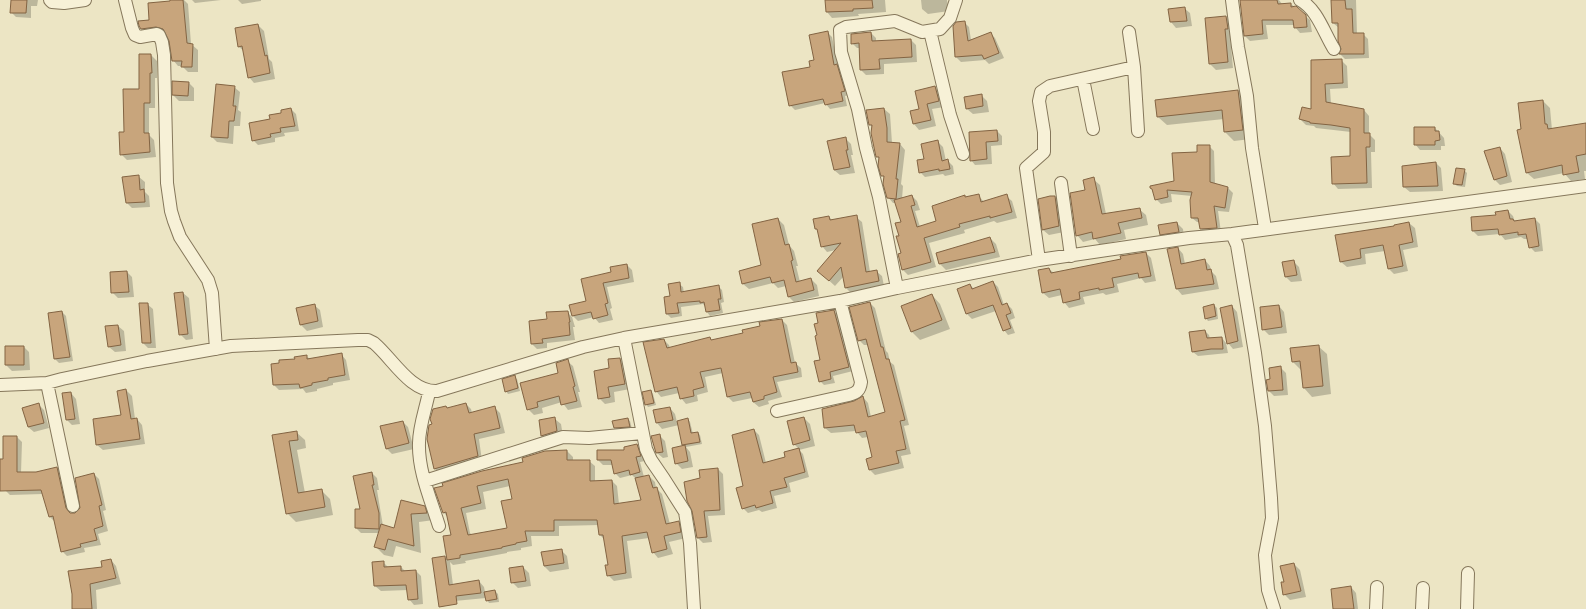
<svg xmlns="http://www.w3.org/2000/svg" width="1586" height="609" viewBox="0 0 1586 609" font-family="'Zilla Slab',serif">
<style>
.shadow{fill:#0003;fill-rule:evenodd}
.building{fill:#c8a57c;stroke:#836443;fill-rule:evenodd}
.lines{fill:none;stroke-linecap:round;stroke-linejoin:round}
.street-casing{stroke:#85775b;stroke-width:14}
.street{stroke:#f7f1d7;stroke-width:12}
</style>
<rect width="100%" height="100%" fill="#ece5c4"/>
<!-- shadow -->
<path class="shadow" d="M12,0H38L37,6H31V18L16,17L11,12Z
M171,0H184L188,4L191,44L198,50V72H188L182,66H178L173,60L170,40L166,33L162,32L147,34L142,29L171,2Z
M192,0H221L195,3Z
M238,0H261V1L242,4Z
M839,0H885L886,12L858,14L859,16L832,18L827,12Z
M921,0H947L949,11L928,14L922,9Z
M1241,0H1279L1282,4H1291L1310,20L1312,32L1300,33L1295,27V25H1266L1268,39L1250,41L1245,36Z
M1332,0H1356L1357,34H1363L1368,39L1369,58L1345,59L1340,54L1343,49L1339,28L1333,23Z
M1184,8L1190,13L1192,26L1176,28L1171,22L1169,10Z
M1226,17L1232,23L1233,34L1230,35L1233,68L1216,70L1210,64L1207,19Z
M964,22L969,27L971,40L990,33L995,38L1004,58L989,64L985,60L961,62L956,57Z
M258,25L264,31L269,59L272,62L275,79L254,83L249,77L244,51L239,47Z
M827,32L832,37L838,66L841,70L849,95L845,96L847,106L830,109L825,103L795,110L790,105L815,61Z
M871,33L876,38V42L911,40L916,45L917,62L884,64V74L866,75L861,70L860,48H857L852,43Z
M140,55H151L157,61V78H155V108H149V135L154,140L156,157L127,160L121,154L125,132L140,90Z
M1341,60L1347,66L1348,88L1330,89L1331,104L1364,110L1369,116V134L1375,140V152H1371L1372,188L1338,189L1333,183L1351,157V132L1316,128L1314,126L1306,125L1300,119L1312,110V61Z
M189,83L194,88V101H179L173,95Z
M234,87L240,92L238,110L241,112L240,126H234L233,144L217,142L212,137Z
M935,87L940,92L944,107L932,109L936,126L919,130L914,124L911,112L920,110Z
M1238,91L1246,99L1251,139L1234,141L1225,132L1224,119L1167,125L1158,117Z
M981,95L987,101L989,112L973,114L967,109Z
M1543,101L1550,108L1552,130L1586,125V171H1584L1585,179L1571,181L1564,173L1534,179L1527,173L1522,130Z
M291,109L296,114L299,131L284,133L285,136L275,138V142L258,145L253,140L271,120Z
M884,109L890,114L892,143L900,144L905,150L901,184L903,186L902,199L912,196L917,201L920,210L915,211L920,227L937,222L964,196L966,198L978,195L984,202L1006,196L1012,201L1017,218L997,223L994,221L964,230L965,233L929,243L936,267L908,275L903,270L899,254L902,253L900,236L902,222L896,203H893L888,197L885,178L882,175L880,159L877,156L872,127L870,124Z
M1415,128H1435L1444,138L1445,146H1441V150H1420L1415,144Z
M997,131L1002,136V145L991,146L992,164L975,165L971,160V155Z
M845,138L851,144L853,155H851L855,173L840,175L834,170Z
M938,142L943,147L946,161H948L953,166L954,174L945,176L943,174L925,177L920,172L925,160Z
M1209,146L1214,151L1215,184L1228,188L1233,193L1229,212L1218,211L1221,232L1206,234L1201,229L1200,222H1197L1192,218V196L1171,194L1172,202L1161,204L1156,199L1154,191L1151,188L1175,182L1198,153Z
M1500,148L1505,154L1512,182L1500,185L1494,179Z
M1436,163L1441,168L1443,191L1410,192L1404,187Z
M1464,170L1467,173L1465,187L1457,186L1454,183Z
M139,177L145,182V192L149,196L150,207L132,208L127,203Z
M1093,179L1100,185L1106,214L1139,209L1146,215L1148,225L1124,230L1126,239L1100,245L1095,239L1083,242L1077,235L1086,190Z
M1055,197L1061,203L1064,232L1049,235L1043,230L1039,200Z
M1508,211L1513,216L1515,222L1535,219L1540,224L1543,251L1535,252L1530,247L1528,239H1524L1521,237L1505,240L1500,234L1478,236L1473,231L1497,216Z
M829,217L833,221L856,217L862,222L870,272L876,271L882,276L884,286L851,293L846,288L844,276L835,286L824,276L836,250L827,252L822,246L819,231L816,229Z
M778,219L784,225L789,245L794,251L798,266H796L800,282L811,279L817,285L819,296L794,302L789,297L786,286L778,288L773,283L749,289L743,284L740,271L762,266Z
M1177,223L1183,229L1184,237L1166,240L1161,234Z
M1409,223L1415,228L1418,247L1403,250L1408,271L1394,274L1389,269L1385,251L1365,254L1366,264L1347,267L1341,262L1336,236L1395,227Z
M990,238L996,244L1000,257L946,270L940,264L937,253Z
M1178,248L1183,254L1185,264L1205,260L1210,266L1211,271L1216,276L1219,289L1182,295L1177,289L1168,250Z
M1146,253L1151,258L1156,281L1145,283L1141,278L1117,284L1119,292L1106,295L1103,293L1083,297L1085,304L1069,308L1064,302L1062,295L1049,298L1043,293L1049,269L1054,273L1122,259Z
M1293,261L1299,267L1302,281L1291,282L1286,277Z
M627,265L632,270L634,282L607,287L612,308L610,309L613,320L599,323L594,317L578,321L573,316L587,302L582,280L613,273Z
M127,272L132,277L134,297L118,298L112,292Z
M993,282L998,287L1004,305L1007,304L1012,309L1015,318L1010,320L1015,333L1008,335L1004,330L996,311L972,319L967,314L959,289L970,285L974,289Z
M679,284L683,287L684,293L718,286L722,290L724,302L721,303L723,313L710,316L707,312L705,306L703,304L681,307L682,316L671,318L667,314L671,297Z
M183,293L189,298L193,339L186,340L180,334Z
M932,295L940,304L950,329L920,340L912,332L902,307Z
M870,303L875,308L886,351L888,353L890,362L894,365L909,425L904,426L911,454L901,456L904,468L875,475L870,470L873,458L868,437L862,438L856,431L831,433L825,428L854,402L863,397L868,403L871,417L886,413L868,345H864L859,340Z
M147,304L153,309L156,348H148L143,343Z
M314,305L320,310L323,327L307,331L301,325L297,309Z
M1214,305L1217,308L1218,319L1208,321L1206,318Z
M1232,306L1237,312L1243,347L1233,349L1228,343Z
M1279,306L1284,312L1287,333L1269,335L1263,329Z
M834,311L838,315L853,371L833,376L835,383L824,385L820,381L822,360Z
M62,312L66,316L73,361L59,363L55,359Z
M567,312L572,317L575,327H573L575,340L547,343V348L537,349L532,344L530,322L548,320Z
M782,320L787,325L795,363L801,368L802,377L777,382L782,397L768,401L769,404L759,407L753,402L752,398L733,402L728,397L723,373L705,377L708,392L697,395L698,401L686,404L681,398L679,393L661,397L656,391L664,340L669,345L670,349L710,338L712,341L744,334Z
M118,326L124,331L126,351L115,352L109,347Z
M1205,331L1209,335L1210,339L1222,338L1226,343L1228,353L1198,356L1193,352Z
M1318,346L1327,354L1331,394L1312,397L1304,388L1302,371L1293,362Z
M24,347L29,352L30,370L12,371L6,365Z
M341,354L346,360L350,380L333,383V385L317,389V391L306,393L303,389L279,390L274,385L272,365L306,356L310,359Z
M620,359L625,364L630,389L614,392L615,402L605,404L599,398L610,369Z
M567,361L573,366L580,392H578L582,407L568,410L562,402L542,408L543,413L534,415L528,409L559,374Z
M1280,367L1286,373L1288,395L1274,396L1269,391L1271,380Z
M514,377L517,379L520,391L508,394L506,391Z
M126,390L132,396L135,419H137L142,425L145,444L103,450L97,445L122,416Z
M651,391L653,394L656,405L648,407L646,404Z
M71,393L76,399L80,424L72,425L67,420Z
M38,404L44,410L49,428L34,432L28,427Z
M466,404L471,409L472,413L495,408L500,413L505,433L479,439L482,461L440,474L435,469L446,407L448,409Z
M670,408L675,414L677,422L688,419L690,422L693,434L698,433L700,435L702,444L686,447L690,452L693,467L682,469L676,463L684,446L679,425L662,429L657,423L655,411Z
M804,418L810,424L815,446L799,450L803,454L809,477L789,483L791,492L774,496L777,508L762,512L759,510L748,513L743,508L744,486L754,430L759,435L766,463L786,458L799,449L794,444Z
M555,419L561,424L563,436L548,441L542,436Z
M627,419L630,421L632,429L618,430L615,428Z
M403,422L408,427L414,449L392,454L387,449Z
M296,432L305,440L306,448L297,450L305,493L321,490L330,499L333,515L296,522L287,513L273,436Z
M659,435L665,441L668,457L663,458L657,453Z
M4,437H17L22,442L21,473H36L57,468L62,473L70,514H75L81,508L94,474L99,479L106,510L103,511L108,531L98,534L101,545L84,548L85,552L67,556L62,551L55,522L50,517L43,494L10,495L5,490Z
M637,445L642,450L645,461L640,462L644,477L649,476L655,482L656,488L662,494L670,524L679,522L684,528L686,538L669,542L673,554L658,558L653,552L649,538L627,541L632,578L614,581L608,575L609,565L605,540L600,535L599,525L559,526V536H531L532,546L521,548V550L507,552V553L465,561L466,563L453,565L450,562L453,585L479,581L484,587L485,592L495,591L498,594L499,602L489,603L486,598L444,602V557L448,560L444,537L452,536L447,516L444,513L436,488L567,451L573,457V461H589L595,466V482L612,481L617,486L619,504L642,501L636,479L632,475L620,478L615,473L613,465H603L598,460L626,451ZM510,486L513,499L508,529L472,535L470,533L466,513L486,509L483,492Z
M718,469L723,474L725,515L708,516L712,542L703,543L698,538L701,479Z
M372,473L377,478L379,490H377L383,526L395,529L402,501L424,507L432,516L434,520L419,522L421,553L396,546L393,557L384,555L376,547L379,533H361L356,528Z
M562,551L567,556L569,569L550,572L544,566L543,553Z
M111,560L116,566L121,584L96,590L97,609H73L74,604L69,572L104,568Z
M383,562L389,568L401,567L405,571H416L421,576L423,604L414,605L409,599L408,590L381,591L375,586Z
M1294,564L1300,570L1306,597L1290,600L1284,594L1285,582Z
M523,567L529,573L531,586L518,588L512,582Z
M1351,587L1356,593L1358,609H1334Z"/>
<!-- building -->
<path class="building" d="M11,0H27L26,13H10Z
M170,0H183L187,43L193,44L192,67H181L182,61H172L169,41L163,29L156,27L141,29L139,26L138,21L149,20L148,3L170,1Z
M825,0H872L873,8L853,9V11L826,12Z
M1240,0H1277L1278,4L1291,3V7L1296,6L1306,15L1307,27L1294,28L1293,20H1262L1263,34L1244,36Z
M1331,0H1345L1346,9H1352L1353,33H1364V54H1339L1341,49L1338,41V23H1332Z
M1185,7L1187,21L1170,22L1168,9Z
M1226,16L1228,29H1225L1228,62L1209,64L1205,18Z
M965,21L968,41L991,32L999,53L984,59L982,55L955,57L953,26L956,22Z
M258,24L265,56L267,55L270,73L248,78L242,46L238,47L235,28Z
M828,31L834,65L837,64L845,91L841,92L843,101L825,105L823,99L789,106L782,72L810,67L809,61L814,60L809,35Z
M871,32L872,41L911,39L912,57L879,59L880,69L860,70L859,43L851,44V34Z
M139,54H151L152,73H150V103H144V133H149L150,152L120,155L119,132H124L123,89H139Z
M1342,59L1343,83L1325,84L1326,102L1364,109V133H1370V147H1366L1367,183L1332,184L1331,157L1350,156V128L1331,125L1310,123V122L1299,119L1302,107L1311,109V60Z
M172,81L189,82L188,96L172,95Z
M216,84L235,86L233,106H236L234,121H229L228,138L211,137Z
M935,86L939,101L927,104L931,120L913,124L910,111L919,109L915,91Z
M1238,90L1243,130L1224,132L1222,110L1157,117L1155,100Z
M982,94L983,106L966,109L964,97Z
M1543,100L1545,124H1547L1548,129L1586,123V154L1576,156L1579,172L1563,175L1562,165L1526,173L1517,130L1521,129L1518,103Z
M291,108L295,126L280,128L281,132L270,134L271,137L252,141L249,123L270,119L269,115L281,113V110Z
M884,108L887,128V142L900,143L896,179H898L896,199L887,198L883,184L884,176H881L878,166L879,157H876L871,133L872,125H869L866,110Z
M1414,127H1435V131H1439L1440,140L1435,141V145H1414Z
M997,130L998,141L986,142L987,159L970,161L969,132Z
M846,137L848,150H846L850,167L834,170L827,141Z
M938,140L942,161L948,159L950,169L939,171V169L919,173L917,160L924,159L921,144Z
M1197,145H1210V182L1228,187L1225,208L1214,206L1217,228L1200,229L1198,218H1191L1190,200L1192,192L1167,190L1168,197L1155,200L1152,189L1150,188V186L1174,181L1172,153L1197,152Z
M1500,147L1507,176L1494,180L1484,151Z
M1436,162L1438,186L1403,187L1402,166Z
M1456,168L1465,169L1462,185L1453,184Z
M139,175L140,190L144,189L145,202L126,203L122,177Z
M1094,177L1102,214L1140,208L1142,218L1118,223L1121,233L1093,239L1092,232L1076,236L1070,193L1085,190L1083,180Z
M979,194L981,202L1007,194L1012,212L990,218V216L959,224L960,227L924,238L931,262L902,270L898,254L901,253L896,236H899L895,223L901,222L894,200L912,195L915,205L911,206L917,227L936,221L932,206L965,195V197Z
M1050,196H1055L1059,226L1042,230L1038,199Z
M1508,210L1510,219H1513L1514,221L1535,218L1539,246L1529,248L1526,234L1518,235V232L1499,235L1498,229L1472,231L1471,217L1496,215L1495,212Z
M857,215L866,272L877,270L879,281L845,288L841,267L829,281L817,271L841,243L821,247L817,229H815L813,219L829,216L830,220Z
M778,218L785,245L789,244L793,260L791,261L796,282L811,278L814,290L788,297L784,280L772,283L770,277L742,284L739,271L761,265L752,224Z
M1177,222L1179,232L1160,235L1158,225Z
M1409,222L1413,242L1399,245L1403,266L1388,269L1383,245L1360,249L1361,258L1340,262L1335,235L1394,226V225Z
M990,237L995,252L939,264L936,253Z
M1178,247L1181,264L1205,259L1207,270L1211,269L1214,284L1176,289L1167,249Z
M1146,252L1151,276L1139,278L1138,273L1112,278L1114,287L1099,290V288L1079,292L1080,299L1063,303L1060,289L1042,293L1038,270L1049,268L1051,273L1121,259L1120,256Z
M1294,260L1297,275L1285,277L1282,262Z
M627,264L629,278L603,283L608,303L605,304L608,315L593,319L591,312L572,316L569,305L586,301L581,279L611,272L610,267Z
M127,271L129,292L111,293L110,272Z
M993,281L1002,305L1007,303L1011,313L1006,315L1011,328L1003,331L993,305L966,314L957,289L970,284L972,289Z
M680,282L681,292L719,285L721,299H718L720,310L706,312L704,302L700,303V301L677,303L679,313L666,314L664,297L670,296L668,284Z
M183,292L188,334L179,335L174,293Z
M932,294L942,320L911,332L901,306Z
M870,302L881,347H883L886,359H889L905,420L900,421L906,449L896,451L899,463L869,470L866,459L872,457L866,431L856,433L854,425L824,428L822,409L854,401L863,396L868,417L885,412L866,339L858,341L849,307Z
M139,303H148L151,343H142Z
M315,304L318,321L300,325L296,308Z
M1214,304L1216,316L1205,319L1203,307Z
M1232,305L1238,341L1227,344L1220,308Z
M1279,305L1282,327L1262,330L1260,307Z
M834,310L849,367L830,372L831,379L819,382L814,361L820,360L815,336L817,335L814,324L818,323L816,313Z
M62,311L70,357L54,359L48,313Z
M568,311L570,322H569L570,335L542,339L543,343L531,344L529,321L547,319L546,312Z
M782,319L791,363L796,362L798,372L773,377L777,392L764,396V399L753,402L750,392L727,397L721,368L700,372L704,387L693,390L694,396L680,399L677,387L655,392L643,342L664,339L667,348L710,337L711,340L743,333L742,330L760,326L759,322Z
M118,325L121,345L108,347L105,326Z
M1205,330L1207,338L1222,337L1223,349H1211L1192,352L1189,332Z
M1319,345L1323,386L1303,388L1300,361L1292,362L1290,348Z
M5,346H24V365H5Z
M342,353L345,375L328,378V380L312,383V385L300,388L299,384L273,385L271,364L279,363V360L295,359L294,357L307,355V359Z
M620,358L625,384L608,387L610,397L598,399L594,371L609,368L608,359Z
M568,359L575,386L573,387L577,401L561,405L559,396L537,402L538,407L527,410L520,383L558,373L556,363Z
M1281,366L1283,390L1268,391L1266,380L1270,379L1269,368Z
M515,375L518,388L505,392L502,379Z
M126,389L131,419L137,418L140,439L96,445L93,419L121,415L117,391Z
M651,390L654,403L645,405L642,392Z
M71,392L75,419L66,420L62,393Z
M39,403L44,423L28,427L22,408Z
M466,403L469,413L495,406L500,428L474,434L478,456L434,469L427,439L429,425L432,424L430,419L433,409L446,406L447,408Z
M670,407L673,420L656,423L653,410Z
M555,417L557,431L541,436L539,420Z
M804,417L810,440L793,445L787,421Z
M628,418L630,427L614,428L612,421Z
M688,418L691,433L698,432L700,442L682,445L677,421Z
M403,421L409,443L386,449L380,426Z
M754,429L763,463L785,457L784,452L799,448L805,472L784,478L787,487L770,491L773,503L756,508L755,505L742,509L736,488L743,486L732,435Z
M297,431L298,440L289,441L298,493L322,489L325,507L286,514L272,435Z
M660,434L663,452L656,453L651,436Z
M3,436H17V472H36L57,467L66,508L70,513H75L80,508L75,478L94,473L102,505L99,506L103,526L94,529L97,540L80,544L81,547L61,552L53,516L49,517L41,490L0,491V459H3Z
M637,444L641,456L636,457L640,472L630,475L629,470L614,474L611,460H597V450H624V447Z
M685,445L688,461L675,464L672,448Z
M567,450V460H590V481L612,480L614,504L641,500L635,478L649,475L653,488L657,487L666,524L679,521L681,532L664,536L667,549L652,553L647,532L622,536L626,573L607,576L605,565H608L603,535H599L597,520H554V531H525L527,541L516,543V544L502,547V548L460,555V558L447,560L443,536L451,535L446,512L443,513L434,488L443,486L442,483L482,471L523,462L522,458L545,451ZM508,479L512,499L501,501L507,528L468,535L461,508L481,503L477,486Z
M718,468L720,510L704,511L707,537L697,538L692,511L687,501L684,482L700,478L699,470Z
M372,472L374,485H372L379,513V529L355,528V509H360L353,476Z
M401,500L425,506L427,513L411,514L414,546L388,539L385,550L374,547L381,524L394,528Z
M562,549L564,563L544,566L541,552Z
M445,556L449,585L479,580L481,593L456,596L457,604L439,607L432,558Z
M111,559L116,578L90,584L92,609H72V594L68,571L102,567L101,561Z
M384,561V567L401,566V571L416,570L418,599L408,600L406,585L374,586L372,562Z
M1294,563L1301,591L1283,595L1281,582H1284L1280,566Z
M523,566L526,581L511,583L509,568Z
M1351,586L1354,609H1333L1331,589Z
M495,590L497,599L486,601L484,592Z"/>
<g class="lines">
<!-- street casing -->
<g class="street-casing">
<path id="street" d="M50,0L52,2L64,3L85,0
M125,0L132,28L135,35L140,37L157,34L159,35L162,42L164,55L167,183L171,211L174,221L180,237L208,280L212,293L216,349
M1232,0L1238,47L1247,96L1252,148L1265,228
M1300,0C1317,9 1324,33 1334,49
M930,31L950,115L963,154
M1129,32L1134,67L1138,131
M1083,79L1093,129
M1061,183L1071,256
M1232,234L1237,245L1255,353L1265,426L1271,498L1272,518L1265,555L1268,590L1274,609
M1039,260L1026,168L1044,152V132L1039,101L1041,92L1050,86L1134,67
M897,288L879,197L866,148L858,109L841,52L840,30L846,27L895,21L922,32L940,29L950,18L956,0
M624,338L646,449L651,460L664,479L685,512L690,543L694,609
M47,383L73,506
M0,385L47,383L62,379L147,361L231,346L358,340H368L374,343C393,359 410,392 437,391L583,347L624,338L840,301L897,288L1039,260L1189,238L1232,234L1586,186
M429,392C426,408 419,426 419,443C418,471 431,500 439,526
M777,411L849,395C857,393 860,390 861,382L840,301
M425,481L563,437L589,438L642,433
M1376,609L1377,587
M1422,609L1423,588
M1467,609L1468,573"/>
</g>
<!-- street -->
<use href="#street" class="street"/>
</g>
</svg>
